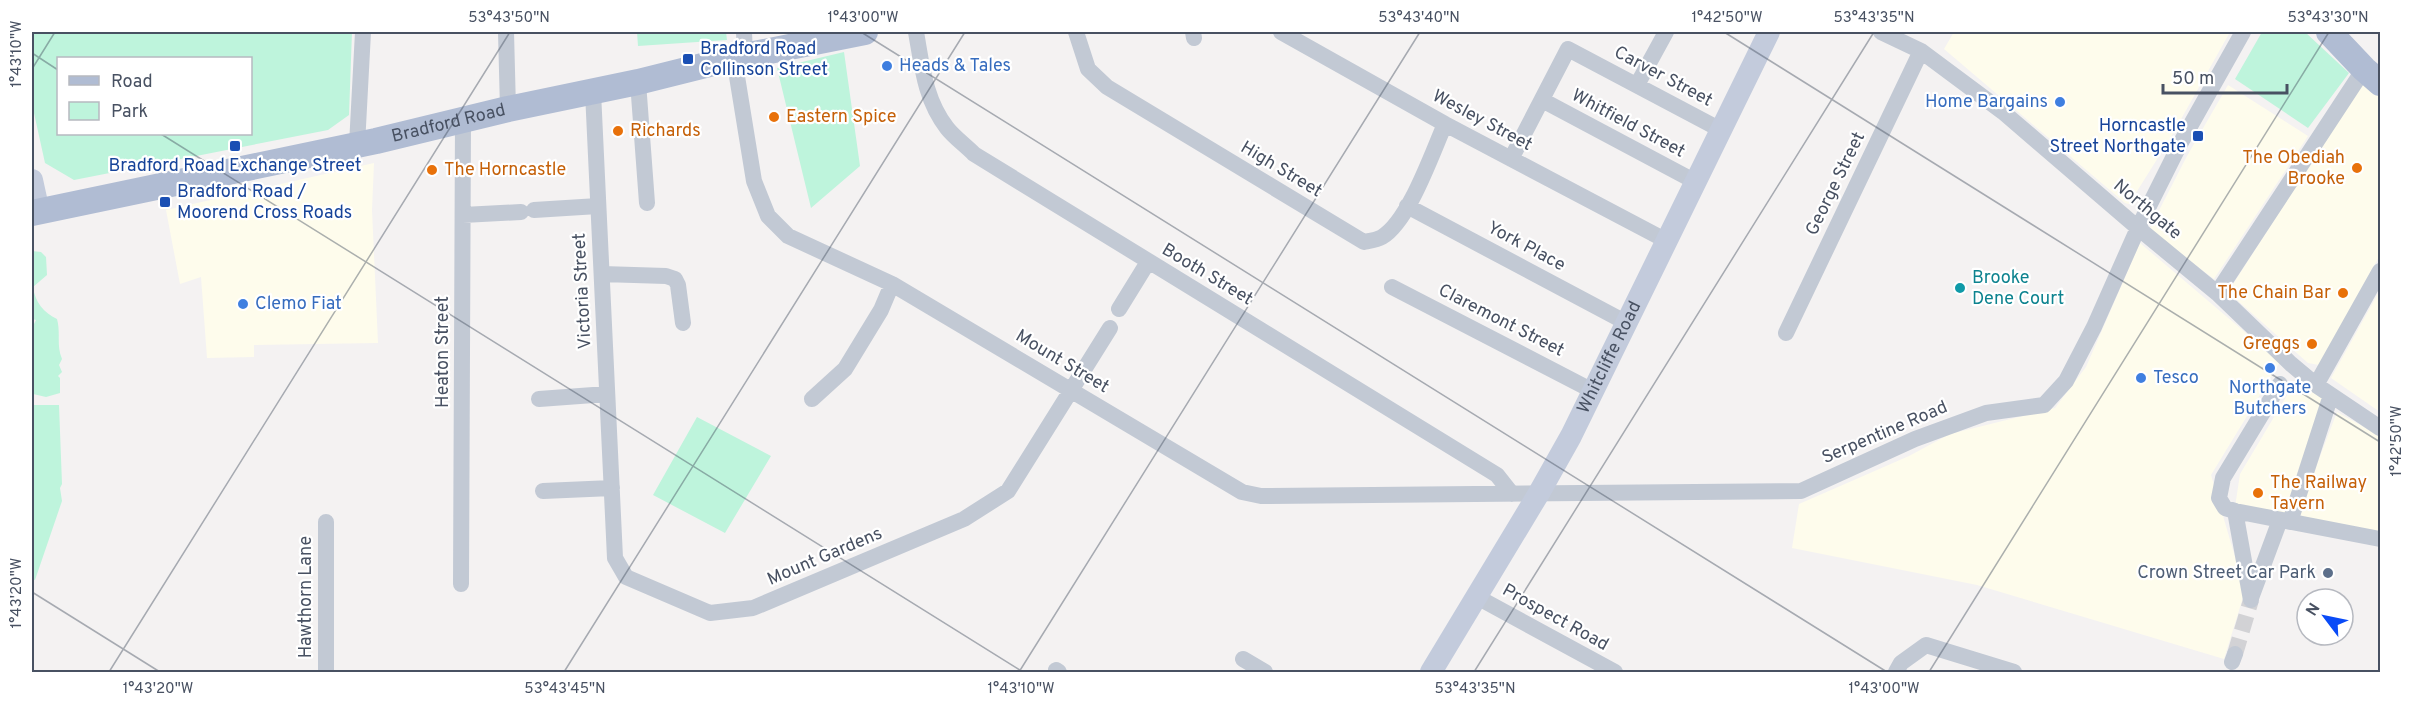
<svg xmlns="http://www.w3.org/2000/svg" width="2412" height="704" viewBox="0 0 2412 704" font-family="Overpass,sans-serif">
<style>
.commercial{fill:#fefcec}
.green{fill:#bef4dc;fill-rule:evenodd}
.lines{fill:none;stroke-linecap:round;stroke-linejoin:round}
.minor-tunnel{stroke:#d2d2d5;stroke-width:16;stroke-dasharray:16 8;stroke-linecap:butt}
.minor{stroke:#c2c9d4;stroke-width:16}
.secondary{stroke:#c3cbdc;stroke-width:22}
.primary{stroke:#b0bcd3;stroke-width:26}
.ticks{fill:none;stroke:#485162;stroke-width:1.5;stroke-opacity:0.45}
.transit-dot{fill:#1a4fb4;stroke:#fff;stroke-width:2}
.shop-dot{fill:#3f7fe0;stroke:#fff;stroke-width:2}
.food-dot{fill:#e8710a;stroke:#fff;stroke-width:2}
.culture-dot{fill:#0f9aa8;stroke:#fff;stroke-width:2}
.service-dot{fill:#5c6f8a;stroke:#fff;stroke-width:2}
.labels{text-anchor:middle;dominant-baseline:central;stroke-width:4.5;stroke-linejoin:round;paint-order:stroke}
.transit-label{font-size:18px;fill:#164399;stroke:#fff;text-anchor:start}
.shop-label{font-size:18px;fill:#366cbe;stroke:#fff;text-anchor:start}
.street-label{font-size:18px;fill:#485162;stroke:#fff}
.food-label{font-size:18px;fill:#c56008;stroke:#fff;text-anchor:start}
.culture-label{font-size:18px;fill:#0d838f;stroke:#fff;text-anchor:start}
.service-label{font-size:18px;fill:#4e5e75;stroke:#fff;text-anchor:end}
.neatline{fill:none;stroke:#485162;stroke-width:2}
.ticks-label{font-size:15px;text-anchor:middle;fill:#485162}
</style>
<rect width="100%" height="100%" fill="#f4f2f2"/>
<!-- commercial -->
<path class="commercial" d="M1954,32H2230L2171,137L2129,204L2125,203L1944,49Z
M2363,82L2380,97V255L2319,365L2308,363L2228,292Z
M2228,85L2308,136L2214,279L2149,230L2187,156Z
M374,163L372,210L378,343L254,345V357L207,358L201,277L180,284L166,210Z
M2140,243L2280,362L2211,475L2245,591L2224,659L1977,585L1792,548L1799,504L1909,456L1950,434L2055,408L2086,367Z
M2380,290V412L2331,378Z
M2296,380L2325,397L2287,516L2235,507L2240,474Z
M2337,412L2380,436V532L2306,518L2298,514Z"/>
<!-- green -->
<path class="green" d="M32,32H352L349,115L328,130L74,180L45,163L32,104ZM58,58H250V134H58Z
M637,32H726L727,40L638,46Z
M2262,32H2305L2349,73L2308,128L2235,79Z
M844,52L860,166L811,208L777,68Z
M32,251L41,252L46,257L47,275L33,287C35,302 44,313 57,319C61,333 56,345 62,359L59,365L62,372L58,376L60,378V393L46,397L33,394L32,385V328L36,320L32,319Z
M33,405H59L62,484L60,488L62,501L35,580L32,579Z
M697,417L771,456L725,533L653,495Z"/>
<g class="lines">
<!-- minor-tunnel -->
<path class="minor-tunnel" d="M2235,654L2251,600"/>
<!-- minor -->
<path class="minor" d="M506,32L508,109
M744,32L745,55
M916,32C922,66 925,100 947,128C954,137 965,145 974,154L1497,475L1512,494
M1076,32L1088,69L1107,87L1364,242C1369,241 1377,240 1382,237C1409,221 1432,153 1445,124
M1193,32L1194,38
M1281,32L1445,124L1667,241
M1881,32L1921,51L2003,112L2138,228L2217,293L2291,364L2316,385L2380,428
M734,58L754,181L768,216L788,236L892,284L1242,492L1261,496L1801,491L1915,439L1986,413L2044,405L2066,381L2094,327L2138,228L2180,144L2243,32
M638,82L647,203
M1637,85L1666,32
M593,92L615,558L626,577L710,613L753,608L964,519L1008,491L1110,328
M1542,100L1696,182
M357,145L363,32
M1511,159L1568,49L1721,130
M1407,206L1627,323
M534,210L598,206
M463,215L521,212
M602,274L666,276L675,279L678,285L683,323
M1392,287L1593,391
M2217,293L2364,69
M1119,309L1148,262
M1786,333L1921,51
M2280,384L2223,478L2219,498L2225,508L2235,511L2380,539
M2316,385L2380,271
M539,399L607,394
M812,399L845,369L881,310L892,284
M543,491L612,488
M2235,511L2251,600
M326,522V672
M2290,522L2331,395
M461,584L463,120
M1477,597L1615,672
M2251,598L2280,520
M1243,659L1265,672
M2232,662L2235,654
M1056,670L1059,672
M1896,672L1901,663L1926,645L2014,672"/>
<!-- secondary -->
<g class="secondary">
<path d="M32,180L39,212"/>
<path id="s1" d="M1431,672L1539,493L1571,436L1769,32"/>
</g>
<!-- primary -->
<g class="primary">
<path d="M2329,32L2364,69L2380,83"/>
<path id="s2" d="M32,213L376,141L508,109L638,82L734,58L865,32"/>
</g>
</g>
<!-- ticks -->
<path class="ticks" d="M861,32L1887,672M1724,32L2380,442M32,53L58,70M32,69L55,32M161,134L1023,672M32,592L160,672M109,672L510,32M564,672L965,32M1019,672L1420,32M1474,672L1874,32M1929,672L2329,32"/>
<!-- markers -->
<g class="transit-dot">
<rect x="682" y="53" width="12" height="12" rx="3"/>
<rect x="2192" y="130" width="12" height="12" rx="3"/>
<rect x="229" y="140" width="12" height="12" rx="3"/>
<rect x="159" y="196" width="12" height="12" rx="3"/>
</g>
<g class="shop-dot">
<circle cx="887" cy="66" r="6"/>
<circle cx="2060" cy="102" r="6"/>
<circle cx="243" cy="304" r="6"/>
<circle cx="2270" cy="368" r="6"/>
<circle cx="2141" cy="378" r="6"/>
</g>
<g class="food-dot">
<circle cx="774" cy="117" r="6"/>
<circle cx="618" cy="131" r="6"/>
<circle cx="2357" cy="168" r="6"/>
<circle cx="432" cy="170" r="6"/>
<circle cx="2343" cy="293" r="6"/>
<circle cx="2312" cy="344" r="6"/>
<circle cx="2258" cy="493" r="6"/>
</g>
<circle class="culture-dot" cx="1960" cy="288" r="6"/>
<circle class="service-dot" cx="2328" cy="573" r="6"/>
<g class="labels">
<!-- transit labels -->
<g class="transit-label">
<text x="700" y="49">Bradford Road<tspan x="700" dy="21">Collinson Street</tspan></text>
<text x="2186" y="126" text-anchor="end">Horncastle<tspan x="2186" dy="21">Street Northgate</tspan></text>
<text x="235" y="166" text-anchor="middle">Bradford Road Exchange Street</text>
<text x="177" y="192">Bradford Road /<tspan x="177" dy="21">Moorend Cross Roads</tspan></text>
</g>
<!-- shop labels -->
<g class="shop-label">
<text x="899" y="66">Heads &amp; Tales</text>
<text x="2048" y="102" text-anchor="end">Home Bargains</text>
<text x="255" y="304">Clemo Fiat</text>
<text x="2153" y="378">Tesco</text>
<text x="2270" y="388" text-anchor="middle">Northgate<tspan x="2270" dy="21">Butchers</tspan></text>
</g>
<!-- street labels -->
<g class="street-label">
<text transform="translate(1663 77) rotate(28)">Carver Street</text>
<text transform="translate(1482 121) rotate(28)">Wesley Street</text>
<text stroke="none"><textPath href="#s2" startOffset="426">Bradford Road</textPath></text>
<text transform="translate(1628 124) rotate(28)">Whitfield Street</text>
<text transform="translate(1281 170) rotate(31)">High Street</text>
<text transform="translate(1836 184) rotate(-64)">George Street</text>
<text transform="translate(2147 210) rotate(40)">Northgate</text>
<text transform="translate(1526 247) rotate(28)">York Place</text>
<text transform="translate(1207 275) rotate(31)">Booth Street</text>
<text transform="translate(583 291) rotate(-93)">Victoria Street</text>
<text transform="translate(1501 321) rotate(27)">Claremont Street</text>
<text transform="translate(443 352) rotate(-90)">Heaton Street</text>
<text stroke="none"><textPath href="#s1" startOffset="362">Whitcliffe Road</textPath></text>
<text transform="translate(1062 362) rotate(31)">Mount Street</text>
<text transform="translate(1885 433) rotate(-23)">Serpentine Road</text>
<text transform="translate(825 557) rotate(-23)">Mount Gardens</text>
<text transform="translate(306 597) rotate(-90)">Hawthorn Lane</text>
<text transform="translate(1555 618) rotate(29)">Prospect Road</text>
</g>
<!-- food labels -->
<g class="food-label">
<text x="786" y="117">Eastern Spice</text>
<text x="630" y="131">Richards</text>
<text x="2345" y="158" text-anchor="end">The Obediah<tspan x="2345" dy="21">Brooke</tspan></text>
<text x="444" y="170">The Horncastle</text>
<text x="2331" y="293" text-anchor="end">The Chain Bar</text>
<text x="2300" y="344" text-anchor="end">Greggs</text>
<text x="2270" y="483">The Railway<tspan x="2270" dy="21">Tavern</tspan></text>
</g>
<!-- culture labels -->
<g class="culture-label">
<text x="1972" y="278">Brooke<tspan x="1972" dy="21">Dene Court</tspan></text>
</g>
<!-- service labels -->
<g class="service-label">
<text x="2316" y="573">Crown Street Car Park</text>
</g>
</g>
<!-- border -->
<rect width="2412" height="704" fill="none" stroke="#ffffff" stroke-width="66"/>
<!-- legend -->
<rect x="57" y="57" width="195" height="78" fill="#ffffff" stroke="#b6b9c0" stroke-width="1.5"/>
<rect x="69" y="76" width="30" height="9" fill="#b0bcd3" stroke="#b6b9c0" stroke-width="1.5"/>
<text x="111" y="87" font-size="18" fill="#485162">Road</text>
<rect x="69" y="102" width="30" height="18" fill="#bef4dc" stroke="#b6b9c0" stroke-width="1.5"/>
<text x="111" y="117" font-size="18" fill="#485162">Park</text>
<!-- north arrow -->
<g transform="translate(2325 617) rotate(302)"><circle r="28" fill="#ffffff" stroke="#b6b9c0" stroke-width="1.5"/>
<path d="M0-4.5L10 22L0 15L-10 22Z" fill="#0a4bf7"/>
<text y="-9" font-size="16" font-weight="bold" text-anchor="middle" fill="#485162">N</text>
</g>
<!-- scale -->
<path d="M2163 84v9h124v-9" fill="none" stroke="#485162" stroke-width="3"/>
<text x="2172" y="84" font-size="18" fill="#485162" stroke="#ffffff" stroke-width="4.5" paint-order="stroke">50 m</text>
<rect x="33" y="33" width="2346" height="638" class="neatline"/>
<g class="ticks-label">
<text x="509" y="22">53°43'50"N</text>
<text x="863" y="22">1°43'00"W</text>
<text x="1419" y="22">53°43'40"N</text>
<text x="1727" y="22">1°42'50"W</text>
<text x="1874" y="22">53°43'35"N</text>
<text x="2328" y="22">53°43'30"N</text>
<text transform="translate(16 54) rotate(-90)" y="5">1°43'10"W</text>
<text transform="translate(2396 441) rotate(-90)" y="5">1°42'50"W</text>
<text transform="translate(16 593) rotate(-90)" y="5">1°43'20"W</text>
<text x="158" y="693">1°43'20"W</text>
<text x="565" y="693">53°43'45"N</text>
<text x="1021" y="693">1°43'10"W</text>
<text x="1475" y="693">53°43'35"N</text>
<text x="1884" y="693">1°43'00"W</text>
</g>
</svg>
